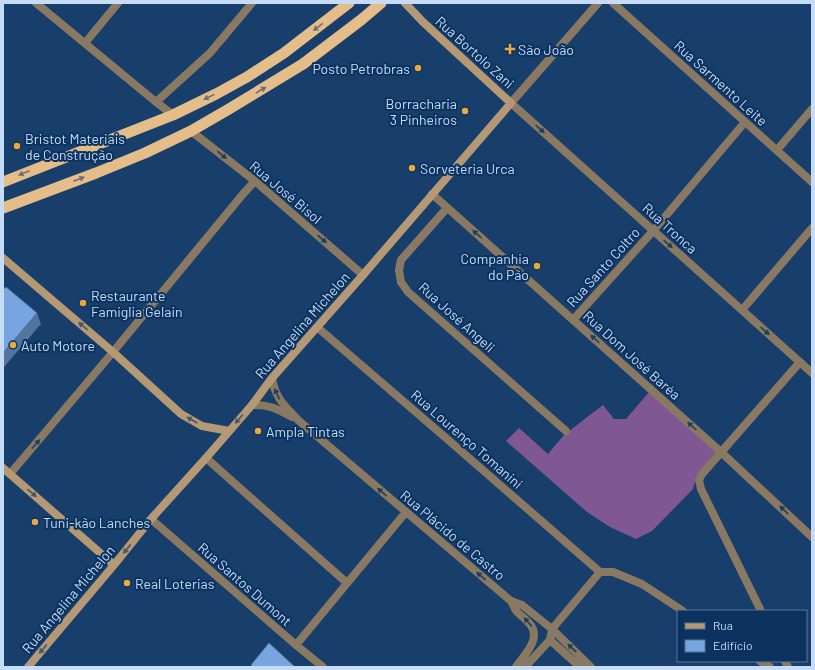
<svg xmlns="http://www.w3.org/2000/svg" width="815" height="670" viewBox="0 0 815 670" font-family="Barlow,sans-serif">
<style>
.forest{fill:#7f5893}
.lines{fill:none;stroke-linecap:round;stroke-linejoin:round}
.minor{stroke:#8a7962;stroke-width:8}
.tertiary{stroke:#8a7962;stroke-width:8}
.secondary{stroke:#b59975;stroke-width:8}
.trunk{stroke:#e4bd89;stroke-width:11}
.shaded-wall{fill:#53749d}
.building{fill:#76a5e0;stroke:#53749d}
.oneway{fill:#6d7172}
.oneway2{fill:#1f3e5f}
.oneway3{fill:#475767}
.poi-dot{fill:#eda83c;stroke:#0c335f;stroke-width:1.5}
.labels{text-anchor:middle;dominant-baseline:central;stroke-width:4;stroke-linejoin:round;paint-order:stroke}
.poi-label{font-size:14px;fill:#c5dbf6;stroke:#0c335f;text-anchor:start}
.street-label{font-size:14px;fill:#c5dbf6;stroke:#0c335f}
</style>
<rect width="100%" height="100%" fill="#183e6b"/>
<!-- forest -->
<path class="forest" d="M650,391L718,452L696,478L693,489L652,531L636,539L610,527L587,512L506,441L519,428L548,454L564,435L603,405L614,419H626Z"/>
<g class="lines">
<!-- minor -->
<path class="minor" d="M36,3L156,102L173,115
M613,3L812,182
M85,43L118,3
M156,102L210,53L252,3
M191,131L255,181L363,275
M777,150L812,109
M432,194L721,452L812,537
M447,208L401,260L399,270L401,282L408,292L566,431
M742,310L812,228
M573,320L653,231L745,122
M317,327L446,438L600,572
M272,378C275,398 285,406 298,420L511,601L522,605L552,629L591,667
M252,405C269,404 277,409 292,417
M206,458L347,583
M10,474L113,352L243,194L255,181
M151,519L296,645L323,667
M600,572H613L642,584L683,611
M511,601C513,605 515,609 517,612C521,616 526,619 529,623C543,638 524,655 516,667
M761,611L701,489L699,480L702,474L800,362
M550,640L580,667
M296,645L406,512
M760,661L770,667
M785,661L788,667
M525,667L550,640L552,629L600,572"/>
<!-- tertiary -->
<path class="tertiary" d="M598,3L511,103L812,373"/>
<!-- secondary -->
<path class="secondary" d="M3,258L113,352L181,414L202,426L229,431
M3,468L114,565
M28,667L114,565L151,519L206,458L252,405L272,378L363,275L511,103L423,22L405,3"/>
<!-- trunk -->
<path class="trunk" d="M3,182L173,115L216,94L247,77L284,53L349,3
M3,208L96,173L145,153L191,131L229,109L303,64L361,20L381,3"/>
</g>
<!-- shaded-wall -->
<path class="shaded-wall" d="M37,313L41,324L4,367L3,364V353Z"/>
<!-- building -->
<path class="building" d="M6,287L37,313L3,353V290Z
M269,643L295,667H253L251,665Z"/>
<!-- one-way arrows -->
<defs><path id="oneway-solid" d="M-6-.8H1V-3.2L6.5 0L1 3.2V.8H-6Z"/></defs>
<g class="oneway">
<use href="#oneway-solid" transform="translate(318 27) rotate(143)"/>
<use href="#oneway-solid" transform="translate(261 90) rotate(-31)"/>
<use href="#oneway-solid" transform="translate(209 97) rotate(154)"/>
<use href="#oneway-solid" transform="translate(24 173) rotate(158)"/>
<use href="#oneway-solid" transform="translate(79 179) rotate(-21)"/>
</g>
<g class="oneway2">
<use href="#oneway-solid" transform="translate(540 129) rotate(42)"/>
<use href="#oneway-solid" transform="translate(222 155) rotate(39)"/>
<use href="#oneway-solid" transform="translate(477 234) rotate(-138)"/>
<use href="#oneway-solid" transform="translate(322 239) rotate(41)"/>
<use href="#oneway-solid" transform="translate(668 244) rotate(42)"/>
<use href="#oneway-solid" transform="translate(765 331) rotate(42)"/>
<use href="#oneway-solid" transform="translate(595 339) rotate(-138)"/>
<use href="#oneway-solid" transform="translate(277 394) rotate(-115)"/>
<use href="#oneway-solid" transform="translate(692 426) rotate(-138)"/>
<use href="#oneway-solid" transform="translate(36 444) rotate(-50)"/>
<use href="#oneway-solid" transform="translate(382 492) rotate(-140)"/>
<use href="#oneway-solid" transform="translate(784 510) rotate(-137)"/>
<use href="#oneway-solid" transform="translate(481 576) rotate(-140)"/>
<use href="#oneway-solid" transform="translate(528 622) rotate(-132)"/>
<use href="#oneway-solid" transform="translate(572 648) rotate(-137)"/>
</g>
<g class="oneway3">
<use href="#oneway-solid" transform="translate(83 326) rotate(-140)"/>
<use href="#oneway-solid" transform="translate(239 419) rotate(131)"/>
<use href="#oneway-solid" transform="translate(192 420) rotate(-150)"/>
<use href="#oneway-solid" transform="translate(32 493) rotate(41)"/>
<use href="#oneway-solid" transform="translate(127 549) rotate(129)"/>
<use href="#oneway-solid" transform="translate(43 649) rotate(130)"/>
</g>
<!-- markers -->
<g class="poi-dot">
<path d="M508 43h4v4h4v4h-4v4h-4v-4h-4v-4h4z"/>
<circle cx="418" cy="68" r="4"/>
<circle cx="465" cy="111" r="4"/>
<circle cx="17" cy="146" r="4"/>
<circle cx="412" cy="168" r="4"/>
<circle cx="537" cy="266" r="4"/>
<circle cx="83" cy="303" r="4"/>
<circle cx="13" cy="345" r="4"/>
<circle cx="258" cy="431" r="4"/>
<circle cx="35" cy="522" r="4"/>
<circle cx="127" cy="583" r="4"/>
</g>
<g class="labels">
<!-- poi labels -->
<g class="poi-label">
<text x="518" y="49">São João</text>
<text x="410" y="68" text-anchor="end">Posto Petrobras</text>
<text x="457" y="103" text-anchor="end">Borracharia<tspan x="457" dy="16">3 Pinheiros</tspan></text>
<text x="25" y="138">Bristot Materiais<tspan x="25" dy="16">de Construção</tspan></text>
<text x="420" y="168">Sorveteria Urca</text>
<text x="529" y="258" text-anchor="end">Companhia<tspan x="529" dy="16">do Pão</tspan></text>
<text x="91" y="295">Restaurante<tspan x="91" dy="16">Famiglia Gelain</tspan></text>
<text x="21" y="345">Auto Motore</text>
<text x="266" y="431">Ampla Tintas</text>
<text x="43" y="522">Tuni-kão Lanches</text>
<text x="135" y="583">Real Loterias</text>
</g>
<!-- street labels -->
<g class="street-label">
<text transform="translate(475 52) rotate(42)">Rua Bortolo Zani</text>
<text transform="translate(721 83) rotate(42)">Rua Sarmento Leite</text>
<text transform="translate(286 192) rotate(40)">Rua José Bisol</text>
<text transform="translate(670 228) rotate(42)">Rua Tronca</text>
<text transform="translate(603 267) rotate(-48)">Rua Santo Coltro</text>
<text transform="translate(457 317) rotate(42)">Rua José Angeli</text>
<text transform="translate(302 325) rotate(-49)">Rua Angelina Michelon</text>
<text transform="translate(632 355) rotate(42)">Rua Dom José Baréa</text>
<text transform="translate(467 439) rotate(41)">Rua Lourenço Tomanini</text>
<text transform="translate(453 535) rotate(40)">Rua Plácido de Castro</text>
<text transform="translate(245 584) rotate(41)">Rua Santos Dumont</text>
<text transform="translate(68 599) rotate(-50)">Rua Angelina Michelon</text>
</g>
</g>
<!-- border -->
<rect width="815" height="670" fill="none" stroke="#c5dbf6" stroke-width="8"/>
<!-- legend -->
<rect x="677" y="610" width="130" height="52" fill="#0c335f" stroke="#56769b"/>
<rect x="685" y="623" width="20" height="6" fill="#b59975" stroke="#56769b"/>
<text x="713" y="630" font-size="12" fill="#c5dbf6">Rua</text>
<rect x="685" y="640" width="20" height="12" fill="#76a5e0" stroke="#56769b"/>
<text x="713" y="650" font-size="12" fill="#c5dbf6">Edifício</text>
</svg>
